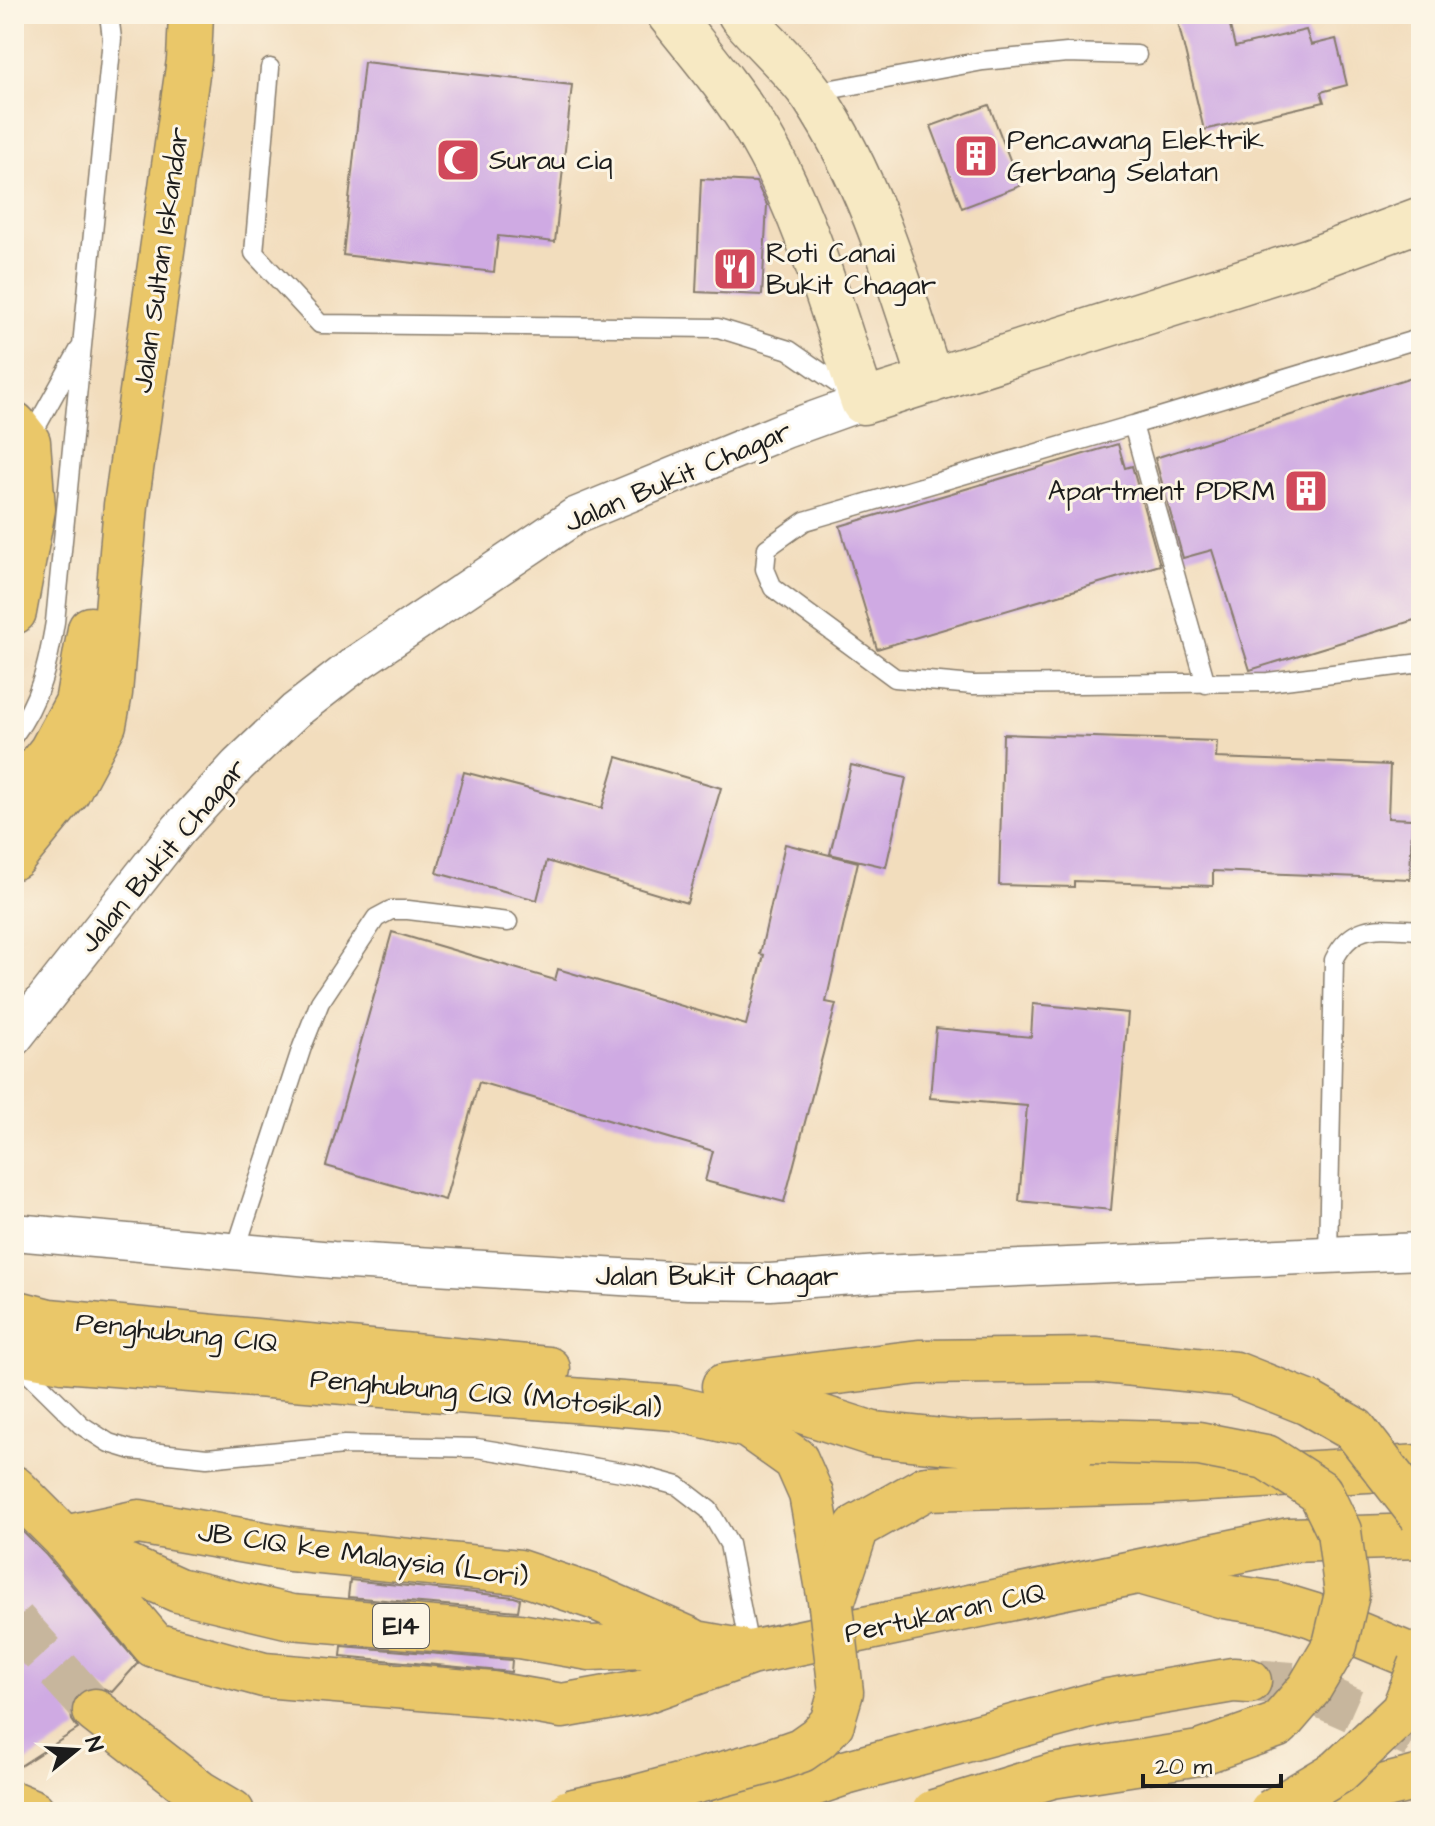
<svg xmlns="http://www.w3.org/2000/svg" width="1435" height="1826" viewBox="0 0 1435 1826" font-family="'Architects Daughter',sans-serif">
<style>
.building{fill:#cfaae3}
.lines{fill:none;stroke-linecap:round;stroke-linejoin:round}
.highway-tunnel{stroke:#c7b69d;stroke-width:44;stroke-dasharray:44 22;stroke-linecap:butt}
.lane-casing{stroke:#877c6c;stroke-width:21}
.street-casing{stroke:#877c6c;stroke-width:39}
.secondary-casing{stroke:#877c6c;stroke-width:47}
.primary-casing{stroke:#877c6c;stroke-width:47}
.highway-casing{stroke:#877c6c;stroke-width:47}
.lane{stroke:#fff;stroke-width:18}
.street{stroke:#fff;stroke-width:36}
.secondary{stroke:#f7e9c3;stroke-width:44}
.primary{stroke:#eac769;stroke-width:44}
.highway{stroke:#eac769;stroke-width:44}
.highway-bridge-casing{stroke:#877c6c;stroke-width:47;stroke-linecap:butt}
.highway-bridge{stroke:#eac769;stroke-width:44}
.labels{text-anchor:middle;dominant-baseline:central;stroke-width:6;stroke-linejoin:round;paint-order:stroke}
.shield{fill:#fcf5e5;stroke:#5f5d58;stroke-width:2}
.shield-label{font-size:26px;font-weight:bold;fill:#1c1c1c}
.poi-label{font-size:28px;fill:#1c1c1c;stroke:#fcf5e5;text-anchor:start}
.street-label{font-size:28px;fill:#1c1c1c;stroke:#fcf5e5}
</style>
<rect width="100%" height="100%" fill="#fcf5e5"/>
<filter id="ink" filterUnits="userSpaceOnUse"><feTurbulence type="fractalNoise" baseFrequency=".0125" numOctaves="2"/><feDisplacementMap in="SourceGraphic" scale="16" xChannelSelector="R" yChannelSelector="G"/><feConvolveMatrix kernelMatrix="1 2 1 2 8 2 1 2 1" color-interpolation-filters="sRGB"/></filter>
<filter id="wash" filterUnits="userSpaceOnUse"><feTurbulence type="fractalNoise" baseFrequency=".006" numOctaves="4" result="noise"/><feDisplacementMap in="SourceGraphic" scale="32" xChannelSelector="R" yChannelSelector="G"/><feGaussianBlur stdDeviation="1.8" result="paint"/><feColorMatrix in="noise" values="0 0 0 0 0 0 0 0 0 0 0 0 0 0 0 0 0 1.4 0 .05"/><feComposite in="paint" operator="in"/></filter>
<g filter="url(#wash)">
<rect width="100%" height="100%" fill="#f2ddbd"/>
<g id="blocks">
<!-- building -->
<path class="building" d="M1176,14H1227L1235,47L1306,30L1311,45L1336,39L1347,85L1321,92L1324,102L1204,130Z
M364,62L572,85L555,242L498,236L494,272L343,255Z
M989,105L1020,186L962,208L931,126Z
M701,179L756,182L767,205L762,295L696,292Z
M1421,374V618L1250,670L1212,550L1183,558L1155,458Z
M1118,444L1125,468L1132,466L1160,565L877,649L840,526Z
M1003,734L1217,741L1216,758L1390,765L1388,818L1412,819L1410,879L1213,871V886L1074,881V887L999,885Z
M617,757L721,788L687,903L547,861L537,900L437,873L464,772L602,808Z
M851,765L906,778L886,867L830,854Z
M785,844L858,862L826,1002L836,1004L784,1202L705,1181L713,1151L479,1082L445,1200L326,1166L392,932L555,980L558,969L746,1025L764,955L760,954Z
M1033,1004L1128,1013L1111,1210L1019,1201L1027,1106L930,1098L936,1028L1031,1037Z
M14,1523L46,1555L138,1663L112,1692L98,1686L85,1688L76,1695L70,1708L72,1720L78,1729L14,1770Z
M350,1580L514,1597L520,1599L518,1611L348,1597Z
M342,1646L512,1660L511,1672L341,1656Z"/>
</g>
</g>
<g filter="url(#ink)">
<use href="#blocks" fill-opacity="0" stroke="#877c6c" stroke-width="2"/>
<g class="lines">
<!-- highway-tunnel -->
<path class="highway-tunnel" d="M14,1621L95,1711
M1249,1681L1294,1684L1421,1740"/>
<!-- lane casing -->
<g class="lane-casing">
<path id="lane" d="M270,68L254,253L320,324L718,328L789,350L851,393
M811,93L983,61L1067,53L1137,55
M1133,425L805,521L767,548L765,569L773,588L895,678L973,685L1268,682L1421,663
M29,440L79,350
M1206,684L1133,425L1421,338
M14,735C40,701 48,664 55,622L112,39L109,14
M235,1252L302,1047L320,1002L376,918L391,910H408L508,922
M1328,1255L1334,960C1354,919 1382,929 1421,930
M16,1361L81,1425L109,1443L132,1450L207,1458L344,1445L477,1448L634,1474L678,1486L709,1510L729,1544L750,1653"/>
</g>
<!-- street casing -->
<g class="street-casing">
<path id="street" d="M14,1038L179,829L238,765L295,711L357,663L575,516L785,430L863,402
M14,1232L333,1260L688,1281L770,1282L880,1274L1421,1251"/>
</g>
<!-- secondary casing -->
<g class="secondary-casing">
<path id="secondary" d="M669,14C701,54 735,94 761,138C808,219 833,314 863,402L1308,261L1421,219
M740,14C762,41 794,68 813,96C871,183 899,283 931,381"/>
</g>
<!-- primary casing -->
<g class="primary-casing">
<path id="primary" d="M14,798L51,751L77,703L90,629
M14,857L68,791L104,724L110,693L126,505L189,60L191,14
M14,1312L49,1321L548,1369
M14,1351L63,1360L674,1408L748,1426L796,1460L811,1494L831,1606"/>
</g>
<!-- highway casing -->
<g class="highway-casing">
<path id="highway" d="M14,424L28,442L33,509L14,612
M724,1386L919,1362L1095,1360L1235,1374L1308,1403L1355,1430
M737,1390L873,1434L970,1444L1091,1441
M14,1488L64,1538L154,1645L264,1675L492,1694L562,1706L641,1692L750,1653L1289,1540L1421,1536
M64,1538L139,1522L291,1549L519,1572L596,1598L691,1640
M76,1544L178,1590L291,1617L519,1636L590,1648L701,1644L740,1651
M1146,1574L1224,1596L1276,1604L1312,1615L1421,1660
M831,1606L857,1527L926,1488L1154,1482L1421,1467
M95,1711L200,1793L232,1812
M14,1804L33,1812
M732,1812L845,1773L1108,1701L1233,1680L1249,1681
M1285,1812L1421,1777"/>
</g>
<!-- lane -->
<use href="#lane" class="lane"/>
<!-- street -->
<use href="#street" class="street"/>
<!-- secondary -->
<use href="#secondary" class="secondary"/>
<!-- primary -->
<use href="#primary" class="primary"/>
<!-- highway -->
<use href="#highway" class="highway"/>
<!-- highway-bridge casing -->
<g class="highway-bridge-casing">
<path id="highway-bridge" d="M1355,1430L1421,1515
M569,1812L630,1799L764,1763L801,1750L818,1738L832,1723L841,1692L831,1606
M934,1812L1052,1776L1199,1753L1278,1725L1309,1689L1335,1645L1347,1594L1339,1531L1320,1492L1266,1457L1199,1444L1091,1441
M1271,1812L1338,1772L1403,1711L1421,1665"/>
</g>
<!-- highway-bridge -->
<use href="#highway-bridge" class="highway-bridge"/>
</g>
</g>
<!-- icons -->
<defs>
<g id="building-square" transform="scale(2.3)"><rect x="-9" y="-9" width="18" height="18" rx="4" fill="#d1495b" stroke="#fcf5e5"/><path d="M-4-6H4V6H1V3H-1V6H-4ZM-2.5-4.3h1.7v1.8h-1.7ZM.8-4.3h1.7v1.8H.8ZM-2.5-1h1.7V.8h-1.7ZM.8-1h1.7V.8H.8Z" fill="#fff"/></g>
<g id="mosque-square" transform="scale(2.3)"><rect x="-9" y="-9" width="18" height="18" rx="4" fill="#d1495b" stroke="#fcf5e5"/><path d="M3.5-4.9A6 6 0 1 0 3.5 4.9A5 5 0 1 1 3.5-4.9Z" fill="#fff"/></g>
<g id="restaurant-square" transform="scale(2.3)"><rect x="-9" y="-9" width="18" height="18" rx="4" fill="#d1495b" stroke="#fcf5e5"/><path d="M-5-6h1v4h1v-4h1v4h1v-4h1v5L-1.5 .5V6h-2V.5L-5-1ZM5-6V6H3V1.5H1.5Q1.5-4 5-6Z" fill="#fff"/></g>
</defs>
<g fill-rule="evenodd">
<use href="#building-square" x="976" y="156"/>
<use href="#mosque-square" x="458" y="160"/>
<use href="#restaurant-square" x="735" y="269"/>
<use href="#building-square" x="1306" y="491"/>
</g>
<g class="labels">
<!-- shield labels -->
<rect class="shield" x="373" y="1604" width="56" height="44" rx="6"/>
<g class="shield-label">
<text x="401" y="1626">E14</text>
</g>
<!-- poi labels -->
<g class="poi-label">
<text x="1007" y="140">Pencawang Elektrik<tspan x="1007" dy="32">Gerbang Selatan</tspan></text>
<text x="489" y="160">Surau ciq</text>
<text x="766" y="253">Roti Canai<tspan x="766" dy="32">Bukit Chagar</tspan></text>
<text x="1275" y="491" text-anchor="end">Apartment PDRM</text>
</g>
<!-- street labels -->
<g class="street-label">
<text transform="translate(161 260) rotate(-82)">Jalan Sultan Iskandar</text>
<text transform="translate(678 477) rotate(-23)">Jalan Bukit Chagar</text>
<text transform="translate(163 856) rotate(-50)">Jalan Bukit Chagar</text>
<text x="717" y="1276">Jalan Bukit Chagar</text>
<text transform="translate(177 1333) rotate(6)">Penghubung CIQ</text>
<text transform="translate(486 1394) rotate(5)">Penghubung CIQ (Motosikal)</text>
<text transform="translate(363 1555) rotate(8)">JB CIQ ke Malaysia (Lori)</text>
<text transform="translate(945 1613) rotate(-12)">Pertukaran CIQ</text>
</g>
</g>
<!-- margin -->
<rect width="1435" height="1826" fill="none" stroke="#fcf5e5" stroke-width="48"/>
<!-- north arrow -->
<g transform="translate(76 1750) rotate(72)" stroke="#fcf5e5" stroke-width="6" paint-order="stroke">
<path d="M0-6L14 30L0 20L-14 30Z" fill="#1c1c1c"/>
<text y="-12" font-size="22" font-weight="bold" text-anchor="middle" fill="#1c1c1c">N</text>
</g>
<!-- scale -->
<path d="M1143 1774v12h138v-12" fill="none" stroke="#1c1c1c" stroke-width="4"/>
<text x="1155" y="1774" font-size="24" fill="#1c1c1c" stroke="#fcf5e5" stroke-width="6" paint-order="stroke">20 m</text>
</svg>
